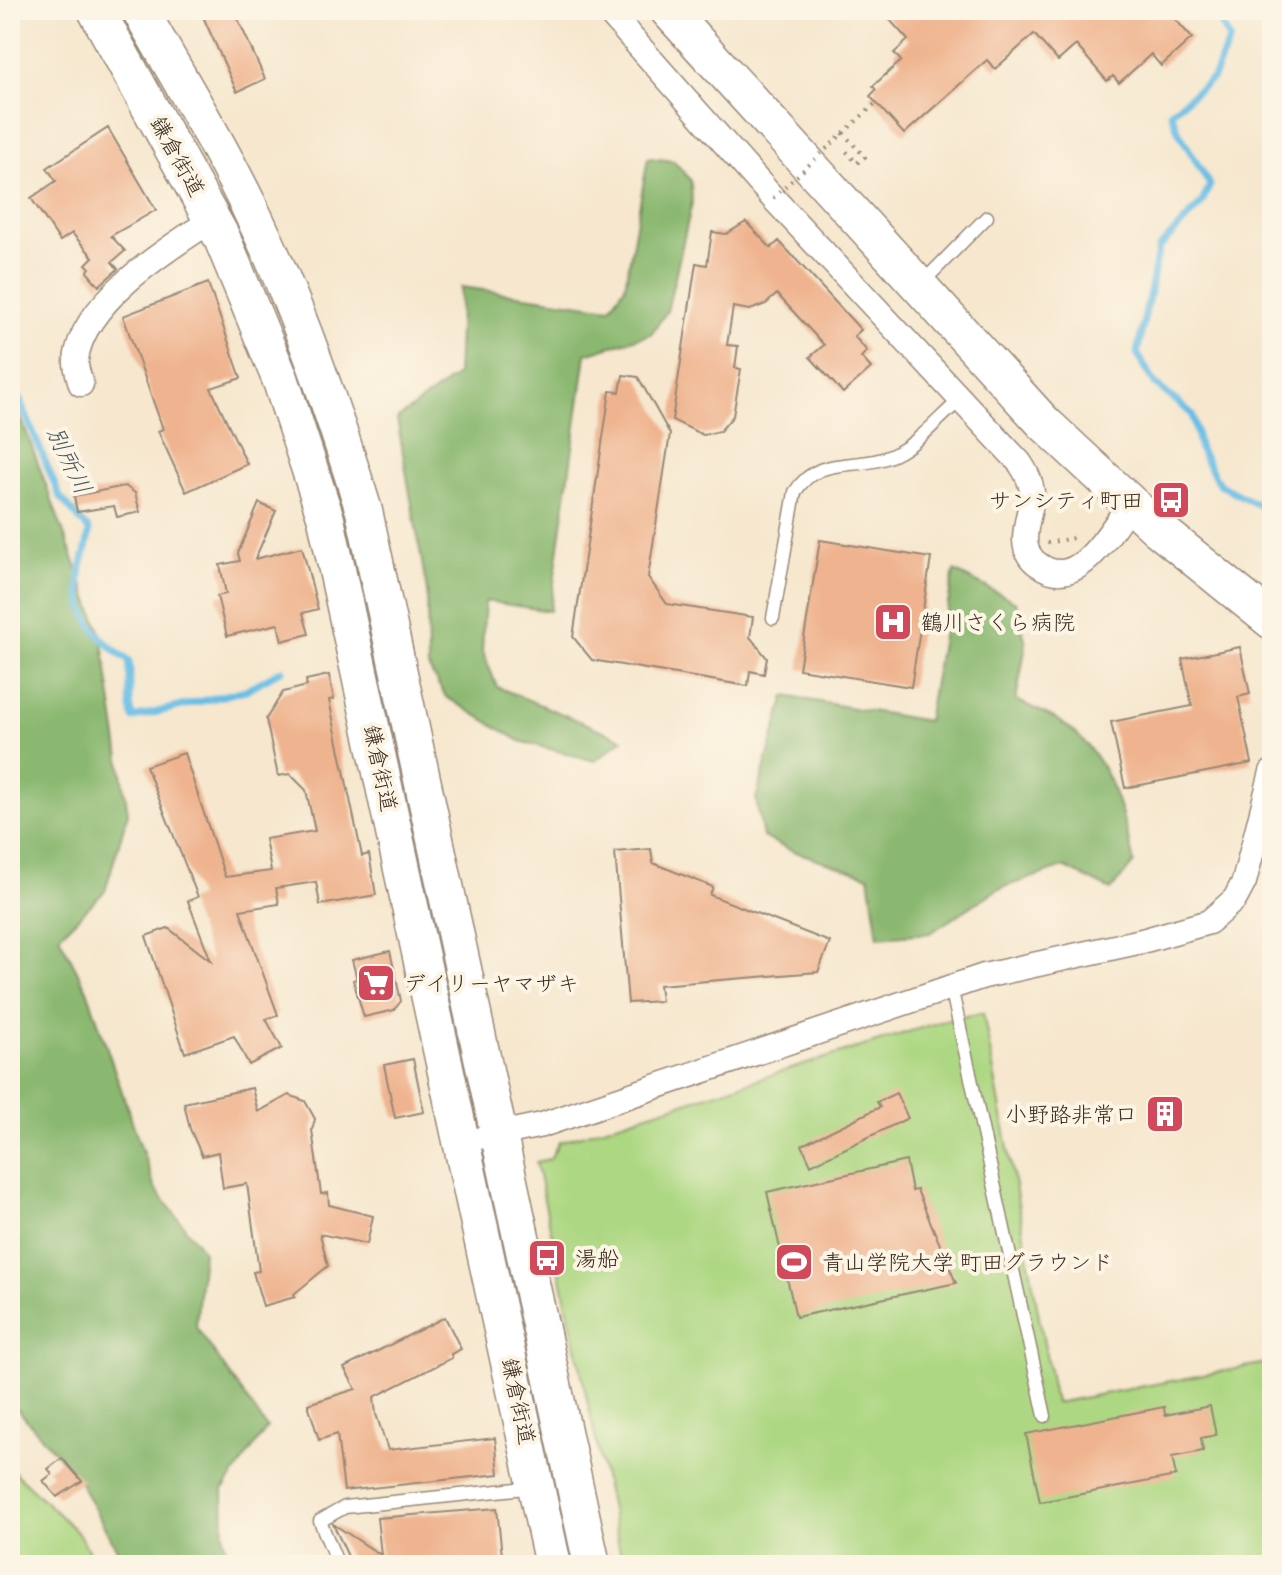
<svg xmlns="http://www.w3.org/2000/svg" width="1282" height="1575" viewBox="0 0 1282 1575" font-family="Delius,'Klee One',sans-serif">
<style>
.green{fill:#add782;stroke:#748050;stroke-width:2}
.forest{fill:#8ab870;stroke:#627147;stroke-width:2}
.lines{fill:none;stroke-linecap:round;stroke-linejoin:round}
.stream{stroke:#69bee5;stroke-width:7}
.building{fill:#efb48f}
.lane-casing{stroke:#988876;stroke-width:15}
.street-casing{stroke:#988876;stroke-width:27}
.primary-casing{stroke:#988876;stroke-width:39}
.path{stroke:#988876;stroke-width:4;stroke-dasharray:2 6;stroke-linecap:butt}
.lane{stroke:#fff;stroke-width:12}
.street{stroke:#fff;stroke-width:24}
.primary{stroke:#fff;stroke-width:36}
.path-bridge{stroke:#988876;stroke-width:4;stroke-dasharray:2 6;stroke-linecap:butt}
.labels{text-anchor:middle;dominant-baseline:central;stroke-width:8;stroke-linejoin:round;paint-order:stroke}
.street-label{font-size:22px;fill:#3b2a1e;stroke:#fcf5e5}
.poi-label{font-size:22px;fill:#3b2a1e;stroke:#fcf5e5;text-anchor:start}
.water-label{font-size:24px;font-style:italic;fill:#49565a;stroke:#fcf5e5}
</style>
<rect width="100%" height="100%" fill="#fcf5e5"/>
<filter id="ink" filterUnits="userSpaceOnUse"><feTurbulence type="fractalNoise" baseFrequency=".0125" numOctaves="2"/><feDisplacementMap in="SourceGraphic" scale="16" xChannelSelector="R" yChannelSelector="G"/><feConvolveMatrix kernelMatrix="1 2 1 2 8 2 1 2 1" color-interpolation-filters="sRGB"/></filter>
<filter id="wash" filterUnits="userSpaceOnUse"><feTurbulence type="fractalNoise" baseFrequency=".006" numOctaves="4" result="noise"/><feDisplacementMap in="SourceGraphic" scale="32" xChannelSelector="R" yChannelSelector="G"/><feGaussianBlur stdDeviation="1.8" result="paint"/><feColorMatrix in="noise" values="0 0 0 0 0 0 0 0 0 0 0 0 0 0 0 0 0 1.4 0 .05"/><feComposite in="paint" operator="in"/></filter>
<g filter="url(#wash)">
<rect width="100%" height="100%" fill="#f6e7ce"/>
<!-- green -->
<path class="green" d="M983,1013L1055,1403L1272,1362V1565H623L536,1162L550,1159L559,1142L946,1020Z
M10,1468L78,1533L97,1565H10Z"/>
<!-- forest -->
<path class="forest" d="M648,158L674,161L691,181L692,203L667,311L651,334L586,354L550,611L485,601L482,650L497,687L623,739L595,761L520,741L446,697L428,667L427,591L397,419L457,375L461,287L610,308L625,286Z
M10,388L102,636L128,813L105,891L59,936L87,990L155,1188L203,1251L196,1327L267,1428L223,1490L224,1540L229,1565H126L76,1476L10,1401Z
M954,571L1016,602L1026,644L1016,700C1030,707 1047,713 1061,722C1109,753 1122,811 1134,863L1111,890L1064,867L998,889L930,933L878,937L869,876L790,850L763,837L756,799L785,696L927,721Z"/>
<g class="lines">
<!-- stream -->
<path class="stream" d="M1213,10L1230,39L1213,78L1171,112L1178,131L1210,185L1201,204L1159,248L1137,353L1155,384L1192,414L1200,450L1220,485L1272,512
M10,376L60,497L89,530C89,543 84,554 81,567C74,611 95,637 129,661C132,681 127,701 133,718L246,690L282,670"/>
</g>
<g id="blocks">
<!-- building -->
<path class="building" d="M200,10H234L265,79L237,92Z
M881,10H1167L1192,38L1161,66L1151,54L1119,83L1113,76L1107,81L1076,45L1058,61L1034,34L995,69L987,60L904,134L870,96L876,90L873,86L901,61L894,53L908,40Z
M108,128L156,210L111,236L125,251L112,262L118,269L99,286L87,272L90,268L86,264L93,257L72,233L60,241L31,198L56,181L47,168Z
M746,222L771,248L779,241L861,330L854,336L867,351L861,357L871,368L843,393L810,357L824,345L777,294L766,304L750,310L733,307L727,345L738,346L735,368L741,369L733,416L720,431L703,435L672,420L696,263L707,265L712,232L726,234Z
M208,283L241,378L211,388L247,464L186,492L158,431L163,429L123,316Z
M623,375L638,377L670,434L648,577L667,604L753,617L750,637L767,658L764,674L750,671L748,686L592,660L573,637L610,391L620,392Z
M125,486L135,493L140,512L117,517L114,506L77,512L74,496Z
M259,503L276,511L255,559L302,547L318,609L303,613L309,634L282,641L278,624L227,636L217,596L226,594L220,565L240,561L238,553Z
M820,540L931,558L911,687L799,669Z
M1240,647L1250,694L1238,697L1252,763L1125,788L1111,722L1192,706L1182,659Z
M329,675L334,699L329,700L362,856L369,854L376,895L320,905L316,882L276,888L279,904L240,910L278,1015L266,1019L282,1048L249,1065L234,1036L185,1053L146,936L168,928L211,961L188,901L198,897L146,766L184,753L225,877L271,871L265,839L315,831L306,790L290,774L278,776L266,719L283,692L307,686L306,680Z
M651,849L653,863L713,887L710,895L830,942L818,972L659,985L661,1001L628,1003L615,852Z
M390,951L401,1001L394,1010L364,1017L353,980L357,979L352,960Z
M413,1059L424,1112L395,1118L384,1065Z
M252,1088L258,1112L289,1095L305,1101L315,1119L312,1130L321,1194L328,1193L329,1205L373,1216L367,1244L320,1234L328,1266L294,1294L295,1297L263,1306L253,1272L259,1271L247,1184L223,1188L218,1152L202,1156L190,1129L184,1103Z
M896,1093L908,1118L811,1165L802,1145L880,1107L877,1102Z
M906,1161L912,1191L917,1190L956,1283L796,1317L767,1192Z
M445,1317L461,1349L451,1354L452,1358L374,1397L376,1414L388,1450L495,1438L499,1474L344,1491L337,1434L319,1440L308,1404L356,1389L344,1368Z
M1210,1406L1216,1435L1201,1438L1203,1451L1172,1457L1176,1476L1040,1502L1026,1434L1164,1407L1165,1415Z
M62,1458L82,1481L57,1497L43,1481L52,1474L48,1469Z
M497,1508L503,1565H352L333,1524L381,1555L377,1518Z"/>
</g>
</g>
<g filter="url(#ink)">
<use href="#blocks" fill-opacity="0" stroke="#988876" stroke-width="2"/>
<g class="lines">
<!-- lane casing -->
<g class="lane-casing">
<path id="lane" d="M922,283L987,217
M773,618L795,492C821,451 860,474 899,452C921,440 941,416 960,400
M951,987L1045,1416
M338,1565L320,1521L345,1507L535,1487"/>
</g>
<!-- street casing -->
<g class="street-casing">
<path id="street" d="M607,10L773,198L1020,463C1043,497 1026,505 1025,539C1025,551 1030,559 1039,565C1079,593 1110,530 1130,504
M81,384C79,376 75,367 76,360C82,302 167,249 212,220
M485,1137L542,1125L984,976L1142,941L1209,922L1235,899L1244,882L1272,772"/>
</g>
<!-- primary casing -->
<g class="primary-casing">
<path id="primary" d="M96,10L221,236L281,381L326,519L553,1565
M140,10C179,79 221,147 255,219C300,313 333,411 364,511L592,1565
M668,10L1043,422L1157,528L1272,621"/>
</g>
<!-- path -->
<path class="path" d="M843,133L865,157L857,163L843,148
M1047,543L1073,538"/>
<!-- lane -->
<use href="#lane" class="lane"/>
<!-- street -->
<use href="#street" class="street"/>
<!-- primary -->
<use href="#primary" class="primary"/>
<!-- path-bridge -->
<path class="path-bridge" d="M773,198L876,103"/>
</g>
</g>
<!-- icons -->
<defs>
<g id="bus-square" transform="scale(2)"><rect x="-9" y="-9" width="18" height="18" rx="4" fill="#d1495b" stroke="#fcf5e5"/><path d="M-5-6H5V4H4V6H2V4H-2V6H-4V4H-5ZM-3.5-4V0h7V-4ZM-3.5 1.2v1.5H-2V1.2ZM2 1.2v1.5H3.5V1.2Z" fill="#fff"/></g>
<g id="hospital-square" transform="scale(2)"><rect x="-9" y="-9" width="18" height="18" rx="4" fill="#d1495b" stroke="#fcf5e5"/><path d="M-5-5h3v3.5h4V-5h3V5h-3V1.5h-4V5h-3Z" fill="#fff"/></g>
<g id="supermarket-square" transform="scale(2)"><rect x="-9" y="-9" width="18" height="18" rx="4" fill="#d1495b" stroke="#fcf5e5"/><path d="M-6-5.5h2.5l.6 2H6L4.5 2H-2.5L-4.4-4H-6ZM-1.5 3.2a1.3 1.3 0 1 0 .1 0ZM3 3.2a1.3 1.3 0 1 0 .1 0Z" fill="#fff"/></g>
<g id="building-square" transform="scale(2)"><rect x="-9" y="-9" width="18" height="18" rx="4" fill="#d1495b" stroke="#fcf5e5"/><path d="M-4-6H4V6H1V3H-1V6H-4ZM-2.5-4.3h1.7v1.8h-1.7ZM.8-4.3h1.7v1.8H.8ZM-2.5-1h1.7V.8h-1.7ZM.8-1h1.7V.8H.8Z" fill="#fff"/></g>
<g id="stadium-square" transform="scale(2)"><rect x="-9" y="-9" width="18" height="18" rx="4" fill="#d1495b" stroke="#fcf5e5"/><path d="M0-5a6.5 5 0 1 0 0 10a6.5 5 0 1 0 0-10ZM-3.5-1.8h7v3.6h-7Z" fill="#fff"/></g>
</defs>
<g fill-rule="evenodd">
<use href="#bus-square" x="1171" y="500"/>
<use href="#hospital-square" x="893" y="622"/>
<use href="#supermarket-square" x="376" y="983"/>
<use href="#building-square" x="1165" y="1114"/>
<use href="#bus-square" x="547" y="1258"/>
<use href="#stadium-square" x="794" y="1262"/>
</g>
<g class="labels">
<!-- street labels -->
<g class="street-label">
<text transform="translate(178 156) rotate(61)">鎌倉街道</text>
<text transform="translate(381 768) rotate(78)">鎌倉街道</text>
<text transform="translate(519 1401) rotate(78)">鎌倉街道</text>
</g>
<!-- poi labels -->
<g class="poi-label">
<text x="1143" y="500" text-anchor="end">サンシティ町田</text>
<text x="921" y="622">鶴川さくら病院</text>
<text x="404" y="983">デイリーヤマザキ</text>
<text x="1137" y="1114" text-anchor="end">小野路非常口</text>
<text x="575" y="1258">湯船</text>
<text x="822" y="1262">青山学院大学 町田グラウンド</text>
</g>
<!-- water labels -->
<g class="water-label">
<text transform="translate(70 460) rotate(64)">別所川</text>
</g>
</g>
<!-- margin -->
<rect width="1282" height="1575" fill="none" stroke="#fcf5e5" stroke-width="40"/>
</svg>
